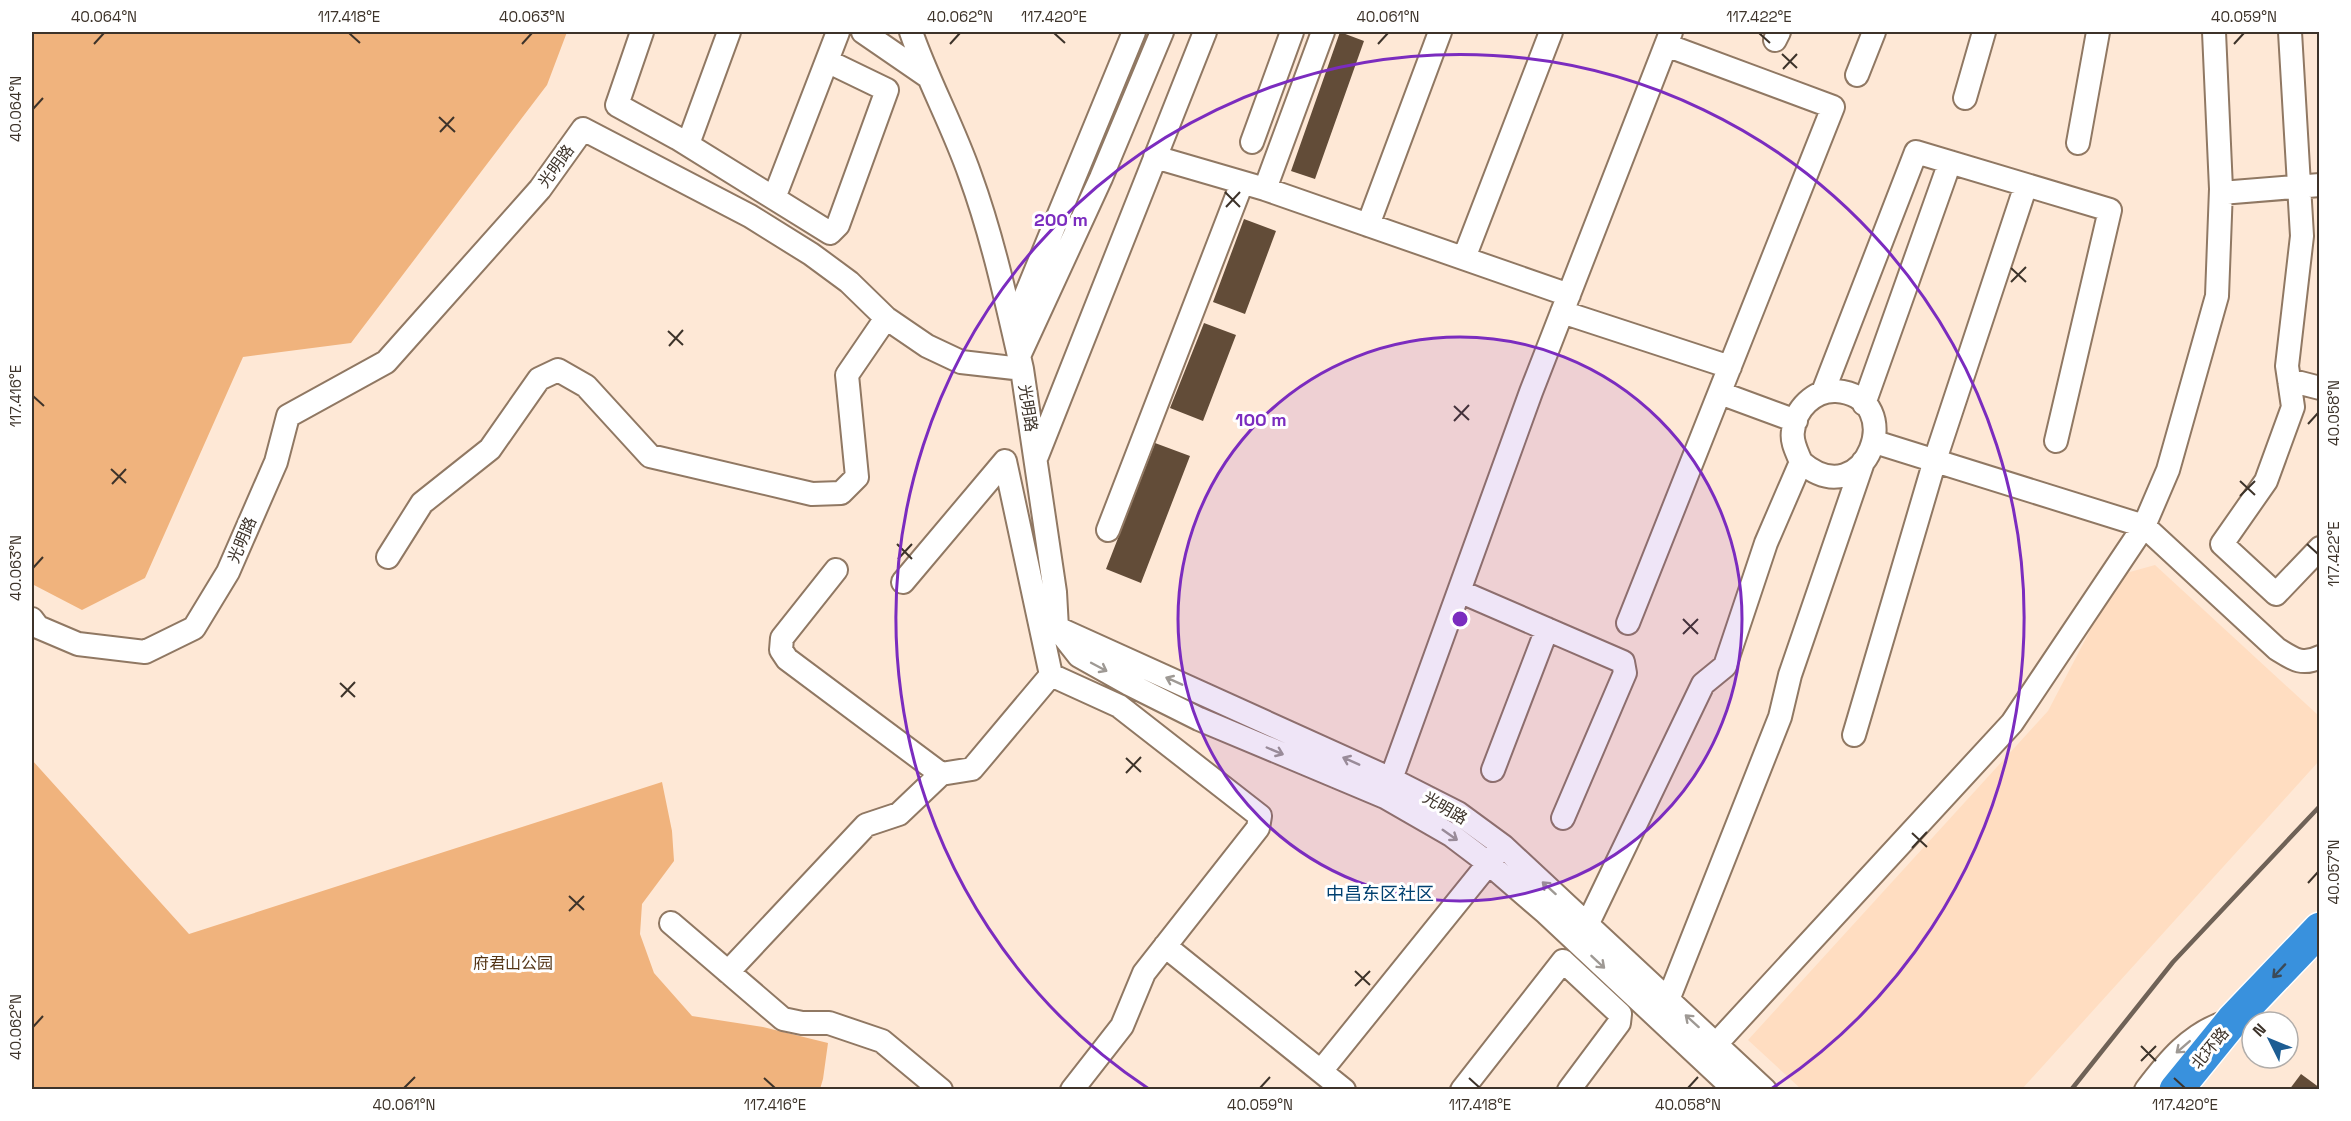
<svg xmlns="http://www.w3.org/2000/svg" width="2351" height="1121" viewBox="0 0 2351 1121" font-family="'Space Grotesk','Noto Sans SC',sans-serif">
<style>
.built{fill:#ffddc1}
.green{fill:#f0b37d}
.building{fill:#624c38}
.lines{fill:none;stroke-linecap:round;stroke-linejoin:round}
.minor-casing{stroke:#907863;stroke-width:26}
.highway-casing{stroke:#fff;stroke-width:36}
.minor{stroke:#fff;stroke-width:22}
.highway{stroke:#3991dd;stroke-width:33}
.rail{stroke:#6f6257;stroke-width:4.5}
.oneway{stroke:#9e9994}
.oneway2{stroke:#3c4a57}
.ticks{fill:none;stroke:#3d332a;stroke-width:2}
.ring{fill:none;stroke:#7b2cbf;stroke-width:3}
.labels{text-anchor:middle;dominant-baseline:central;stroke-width:6;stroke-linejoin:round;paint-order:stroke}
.street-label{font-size:16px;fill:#3d332a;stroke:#fff}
.park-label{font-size:16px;fill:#543516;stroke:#fff}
.neighbourhood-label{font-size:18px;fill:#004070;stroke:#fff}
.centre{fill:#7b2cbf;stroke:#fff;stroke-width:3}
.ring-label{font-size:18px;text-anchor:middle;font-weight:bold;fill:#7b2cbf;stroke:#fff;stroke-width:6;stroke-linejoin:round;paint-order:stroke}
.neatline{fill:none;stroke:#3d332a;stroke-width:2}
.ticks-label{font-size:15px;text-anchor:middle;fill:#3d332a}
</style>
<rect width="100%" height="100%" fill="#fee8d6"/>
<!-- built -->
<path class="built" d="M2155,565L2319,716V761L2022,1089H1801L1748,1040L2048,711L2119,575Z"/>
<!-- green -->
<path class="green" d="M32,32H567L547,85L351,343L243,357L145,578L82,610L32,584Z
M32,760L189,934L662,782L672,831L674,861L642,904L640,934L654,973L692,1016L763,1027L828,1043L823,1079L820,1089H32Z"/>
<!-- building -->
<path class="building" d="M1340,32L1364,41L1315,179L1291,171Z
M1244,219L1276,231L1245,314L1213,302Z
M1204,323L1236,335L1203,421L1170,408Z
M1155,443L1190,456L1141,583L1106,569Z
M2301,1074L2320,1088V1090H2289Z"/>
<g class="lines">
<!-- minor casing -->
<g class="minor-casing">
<path id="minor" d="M642,32L617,105L677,138L830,233L838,225L887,90L827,61
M863,32L927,76
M911,32C928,81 953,126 970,175C993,238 1007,304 1022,369
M2290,32L2302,236L2287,366L2293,407L2266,481L2222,544L2276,594L2320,548
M1775,40L1779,32
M1857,75L1874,32
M1965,98L1984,32
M1252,142L1292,32
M2078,143L2098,32
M688,144L729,32
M1155,157L1265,189L1569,295
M1265,189L1323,32
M2221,193L2320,185
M774,198L838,32
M1368,225L1440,32
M1464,258L1551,32
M1562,312L1730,367
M1013,326L1134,32
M1019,356L1101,178L1162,32
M2289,380L2320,388
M1823,392L1916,152L2110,210L2056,441
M1720,393L1796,421
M1864,404L1950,162
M1875,442L2144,526L2277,649C2293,659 2302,666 2320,657
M1037,456L1205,32
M1108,530L1242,183
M388,557L422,503L490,449L539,379L558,370L586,386L650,456L812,494L841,493L857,477L847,375L886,318
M836,570L782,638L781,650L787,659L941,774
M903,582L1005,461L1051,675L1119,706L1260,816L1258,828L1144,973L1122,1026L1072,1090
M1459,591L1623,662L1625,673L1563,818
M32,619L38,627L78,644L145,652L194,628L228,572L276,462L288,416L386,362L540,189L583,129L750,216L811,254L849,282L886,318L927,346L961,362L1022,369L1055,592L1057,628L1079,656L1129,684L1199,719L1385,797L1451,835L1488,863L1546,913L1735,1090
M1628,623L1833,107L1666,45
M1062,630L1391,779L1458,813L1503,846L1765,1090
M1854,735L1935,460L2026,185
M1493,770L1547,629
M1391,779L1531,392L1671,32
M671,923L783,1019L802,1023H829L882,1041L941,1090
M1588,923L1703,684L1725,666L1766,543L1801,462C1797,452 1791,442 1793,431C1795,409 1814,390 1836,391C1910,396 1866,518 1801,462
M1165,946L1344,1090
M728,972L866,825L899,814L941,774L972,769L1051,675
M1668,1000L1780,717L1790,675L1863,462
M1716,1044L2012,723L2144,526L2168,470L2217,296L2221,189L2214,32
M1321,1071L1497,853
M1462,1090L1563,961L1620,1014L1619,1023L1569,1090
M2146,1090C2168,1061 2190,1034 2226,1022"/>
</g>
<!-- highway casing -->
<g class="highway-casing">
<path id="highway" d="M2176,1090L2233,1020L2320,929"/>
</g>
<!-- minor -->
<use href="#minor" class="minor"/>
<!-- highway -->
<use href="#highway" class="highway"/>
<!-- rail -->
<path class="rail" d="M2071,1090L2173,962L2320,806"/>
</g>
<!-- one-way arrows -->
<defs><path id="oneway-shaft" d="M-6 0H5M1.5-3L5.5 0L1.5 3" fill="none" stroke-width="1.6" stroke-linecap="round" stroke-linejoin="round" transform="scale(1.5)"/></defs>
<g class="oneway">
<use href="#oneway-shaft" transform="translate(1099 667) rotate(28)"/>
<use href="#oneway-shaft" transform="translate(1174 681) rotate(-156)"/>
<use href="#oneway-shaft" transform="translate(1275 751) rotate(23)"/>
<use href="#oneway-shaft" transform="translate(1351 761) rotate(-156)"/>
<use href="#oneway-shaft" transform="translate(1450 835) rotate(35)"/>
<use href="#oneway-shaft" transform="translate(1549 888) rotate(-138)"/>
<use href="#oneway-shaft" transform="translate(1598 962) rotate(43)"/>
<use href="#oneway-shaft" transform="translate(1692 1021) rotate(-138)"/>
<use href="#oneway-shaft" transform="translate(2183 1047) rotate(139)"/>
</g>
<use class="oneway2" href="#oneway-shaft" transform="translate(2279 971) rotate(133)"/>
<!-- ticks -->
<path class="ticks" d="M349,33L360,43M1054,33L1065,43M1759,33L1770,43M94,44L104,33M522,44L532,33M950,44L960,33M1378,44L1388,33M2234,44L2244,33M1782,54L1797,68M1783,69L1797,54M33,109L43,98M439,117L455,132M440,132L454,117M1225,192L1240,207M1226,207L1240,192M2011,268L2026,282M2011,282L2026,267M668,331L683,345M669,346L683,330M33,396L44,406M1454,406L1469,420M1454,421L1469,405M2308,424L2318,413M111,469L126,483M2240,481L2255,495M112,484L126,469M2240,496L2255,481M897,544L912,559M2307,544L2318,554M898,559L912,544M33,568L43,557M1683,619L1698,634M1683,634L1698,619M340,683L355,697M341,697L355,682M1126,758L1141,772M1126,773L1141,757M1912,833L1927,847M1912,848L1927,832M2308,883L2318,872M569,896L584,910M569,911L584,896M1355,971L1370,985M1355,986L1370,971M33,1027L43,1016M2141,1046L2156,1061M2141,1061L2156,1046M764,1078L775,1088M1469,1078L1480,1088M2174,1078L2185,1088M404,1088L415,1077M1260,1088L1270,1077M1688,1088L1698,1077"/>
<!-- distance rings -->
<circle cx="1460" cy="619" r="282" fill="#7b2cbf" fill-opacity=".12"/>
<g class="ring">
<circle cx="1460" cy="619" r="282"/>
<path d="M1149 1089A564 564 0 1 1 1771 1089"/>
</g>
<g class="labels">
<!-- street labels -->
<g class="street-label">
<text transform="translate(556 166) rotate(-54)">光明路</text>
<text transform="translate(1028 408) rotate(81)">光明路</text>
<text transform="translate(242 540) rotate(-67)">光明路</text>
<text transform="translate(1445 808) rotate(30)">光明路</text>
<text transform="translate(2210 1048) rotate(-50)">北环路</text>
</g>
<!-- park labels -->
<g class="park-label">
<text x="513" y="963">府君山公园</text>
</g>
<!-- neighbourhood labels -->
<g class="neighbourhood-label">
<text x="1380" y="893">中昌东区社区</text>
</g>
</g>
<circle cx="1460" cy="619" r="9" class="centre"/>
<g class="ring-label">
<text x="1061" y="226">200 m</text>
<text x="1261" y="426">100 m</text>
</g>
<!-- border -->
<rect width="2351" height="1121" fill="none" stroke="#ffffff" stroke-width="66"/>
<!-- north arrow -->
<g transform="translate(2270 1040) rotate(313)"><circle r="28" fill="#ffffff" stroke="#b1adaa" stroke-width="1.5"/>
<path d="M0-4.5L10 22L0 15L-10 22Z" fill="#1d5d93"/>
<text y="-9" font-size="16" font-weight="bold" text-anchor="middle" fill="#3d332a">N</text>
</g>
<rect x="33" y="33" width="2285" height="1055" class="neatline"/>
<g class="ticks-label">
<text x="104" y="22">40.064°N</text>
<text x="349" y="22">117.418°E</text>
<text x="532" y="22">40.063°N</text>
<text x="960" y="22">40.062°N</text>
<text x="1054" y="22">117.420°E</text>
<text x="1388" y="22">40.061°N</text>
<text x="1759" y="22">117.422°E</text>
<text x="2244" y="22">40.059°N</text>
<text transform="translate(16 109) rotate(-90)" y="5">40.064°N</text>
<text transform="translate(16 396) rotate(-90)" y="5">117.416°E</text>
<text transform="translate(2334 413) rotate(-90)" y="5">40.058°N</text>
<text transform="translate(2334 554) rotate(-90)" y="5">117.422°E</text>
<text transform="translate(16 568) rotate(-90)" y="5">40.063°N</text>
<text transform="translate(2334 872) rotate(-90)" y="5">40.057°N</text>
<text transform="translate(16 1027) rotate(-90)" y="5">40.062°N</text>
<text x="404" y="1110">40.061°N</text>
<text x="775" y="1110">117.416°E</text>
<text x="1260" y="1110">40.059°N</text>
<text x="1480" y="1110">117.418°E</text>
<text x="1688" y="1110">40.058°N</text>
<text x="2185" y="1110">117.420°E</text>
</g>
</svg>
